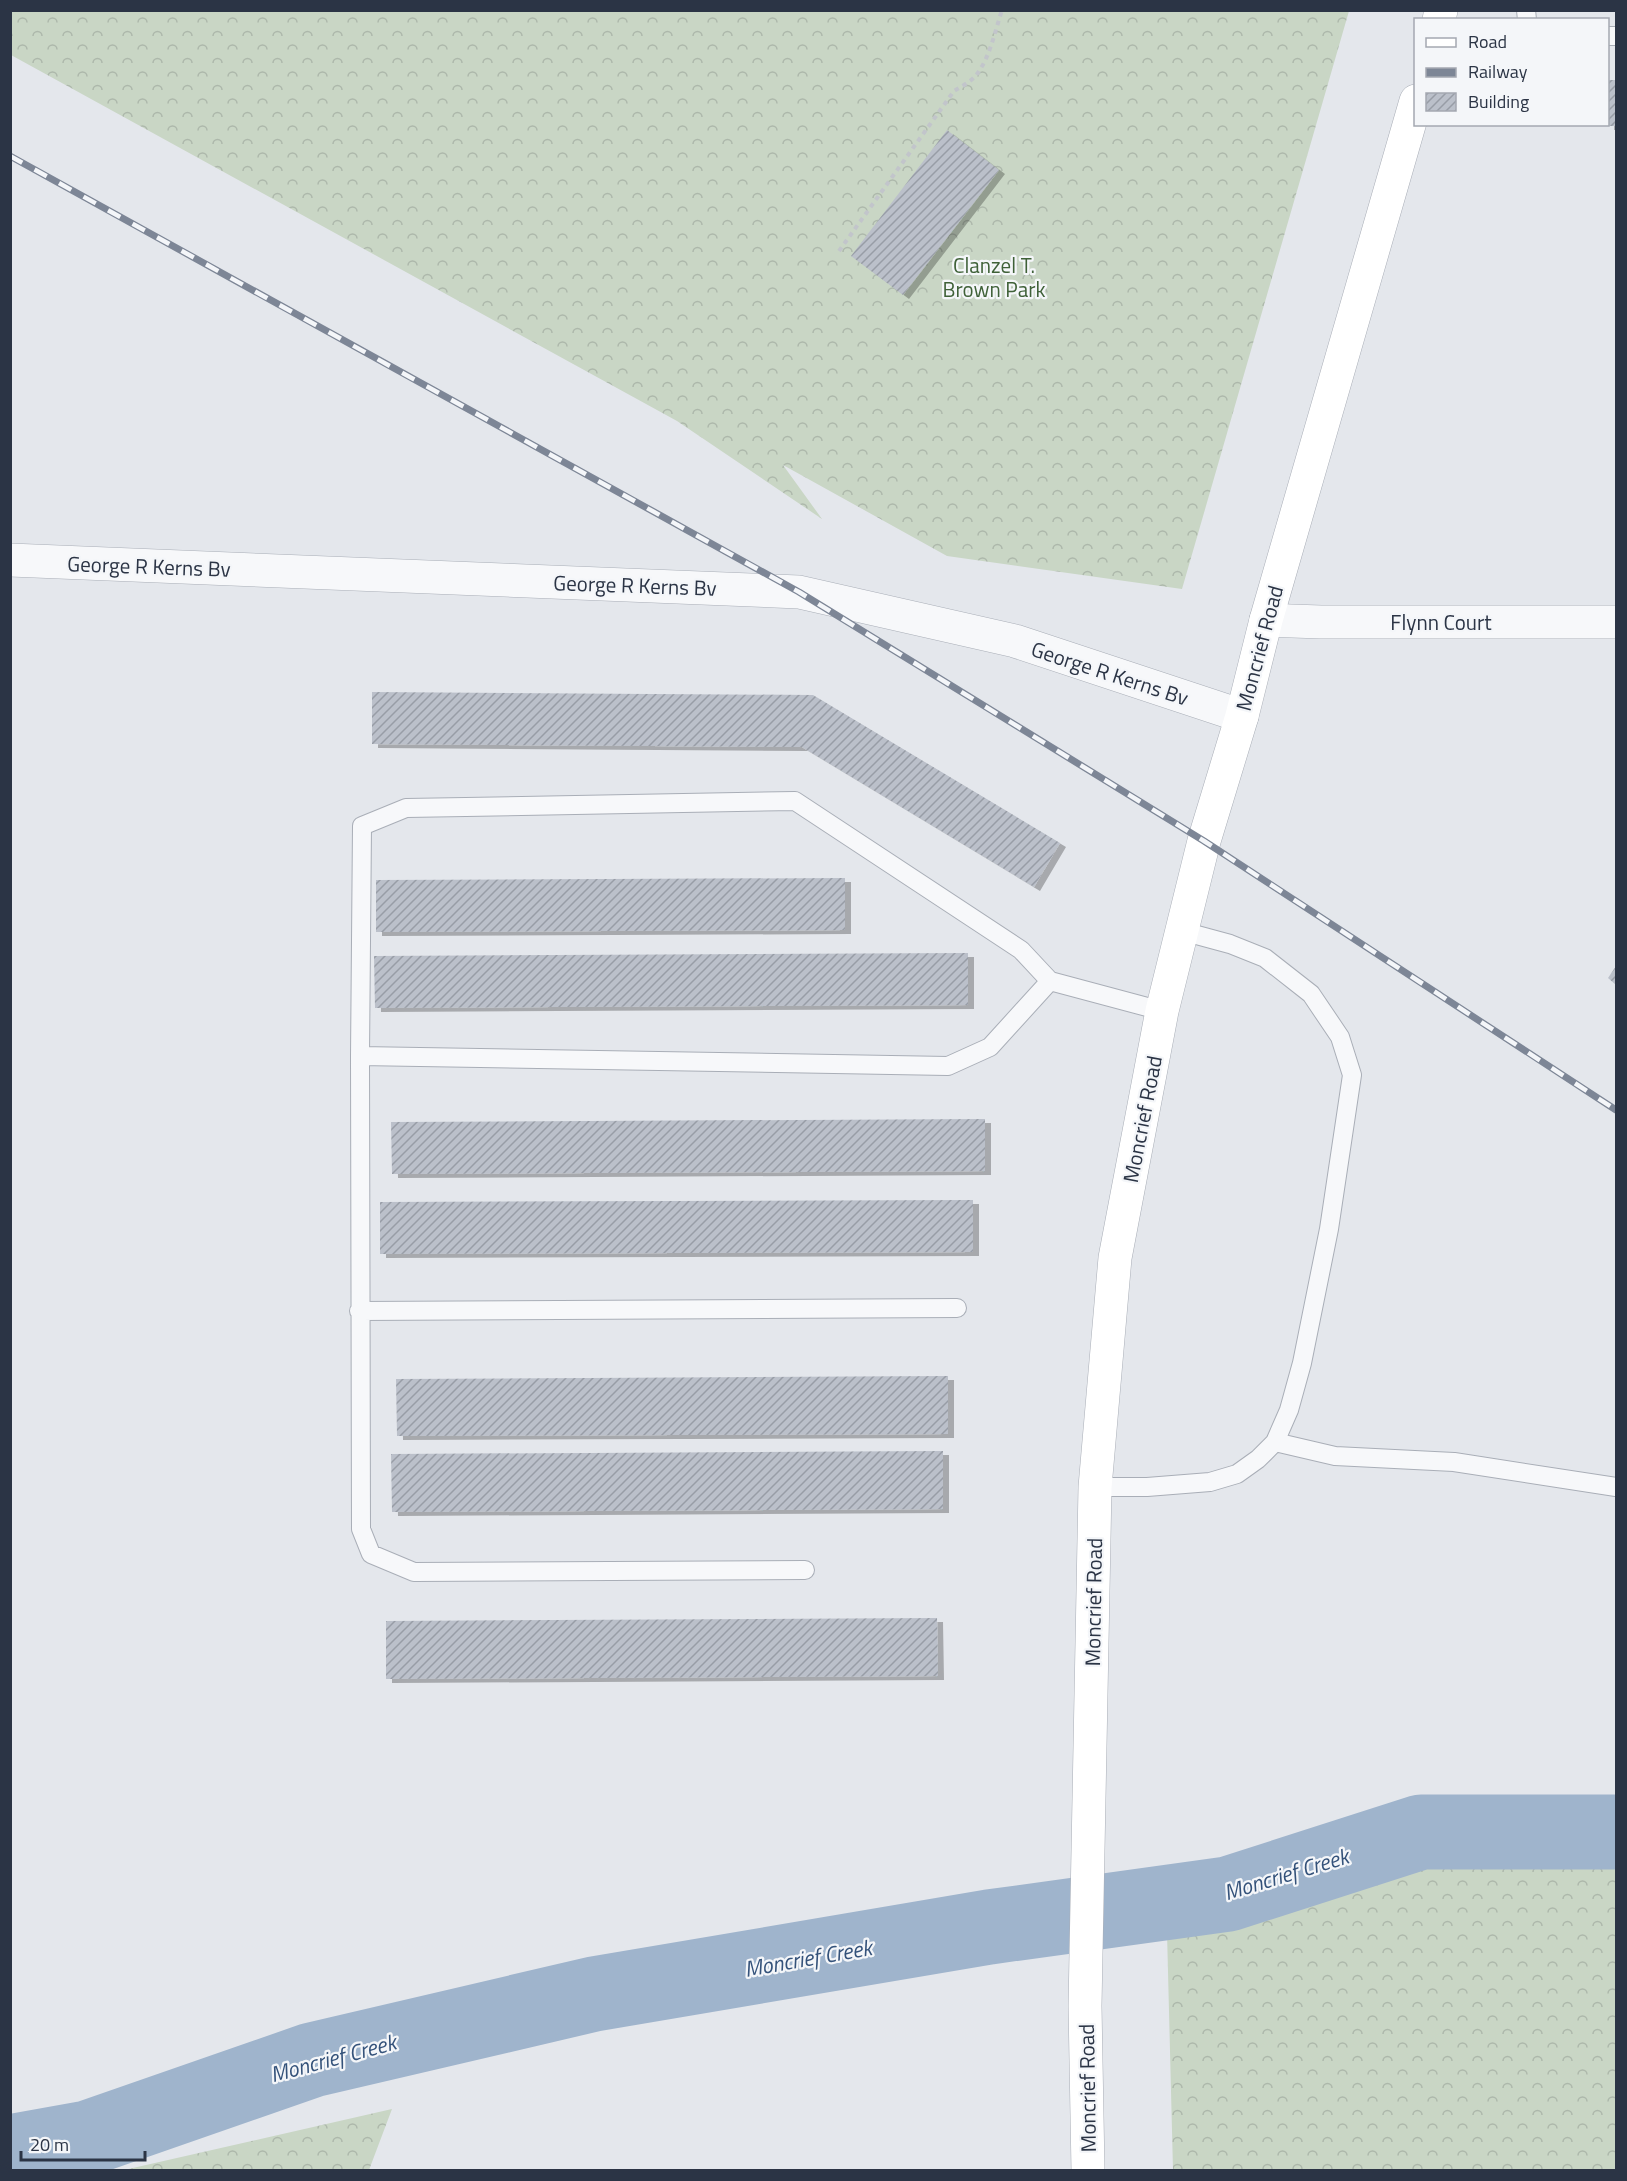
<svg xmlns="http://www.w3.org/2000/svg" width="1627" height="2181" viewBox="0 0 1627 2181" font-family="'Titillium Web',sans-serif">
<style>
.forest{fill:url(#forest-crowns)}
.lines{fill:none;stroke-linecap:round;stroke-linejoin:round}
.river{stroke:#9fb4cc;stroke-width:75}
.building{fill:url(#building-hatch);filter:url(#shadow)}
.lane-casing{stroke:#a9aeb7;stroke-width:20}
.street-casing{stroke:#a9aeb7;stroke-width:34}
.secondary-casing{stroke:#a9aeb7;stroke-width:34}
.path{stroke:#c2c5cb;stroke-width:4;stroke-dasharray:4.5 4.5;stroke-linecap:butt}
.lane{stroke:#f7f8fa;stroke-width:18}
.street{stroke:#f7f8fa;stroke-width:33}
.secondary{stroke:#fff;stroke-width:33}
.rail-casing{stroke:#7d8696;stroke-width:7}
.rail{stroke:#f4f6f9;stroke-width:4.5;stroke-dasharray:14;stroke-linecap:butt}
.labels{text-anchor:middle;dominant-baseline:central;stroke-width:4.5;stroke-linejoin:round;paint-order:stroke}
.park-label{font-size:21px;fill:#3f6138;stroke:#f4f6f9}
.street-label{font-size:21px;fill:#2b3445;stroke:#f4f6f9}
.water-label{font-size:22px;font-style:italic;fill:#34527a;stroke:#f4f6f9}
</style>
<defs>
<pattern id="forest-crowns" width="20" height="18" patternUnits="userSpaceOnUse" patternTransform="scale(1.5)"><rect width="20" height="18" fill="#c9d6c5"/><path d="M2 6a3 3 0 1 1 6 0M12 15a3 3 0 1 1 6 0" fill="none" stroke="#adb8ab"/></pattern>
<pattern id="building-hatch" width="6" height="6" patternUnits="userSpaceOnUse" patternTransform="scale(1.5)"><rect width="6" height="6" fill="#bbc0ca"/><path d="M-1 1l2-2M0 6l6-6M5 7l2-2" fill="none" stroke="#989da6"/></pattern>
<filter id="shadow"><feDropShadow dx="6" dy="4" stdDeviation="0" flood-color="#0004"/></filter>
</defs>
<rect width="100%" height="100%" fill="#e4e7ec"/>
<!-- forest -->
<path class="forest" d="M11,10L1349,11L1182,589L947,556L783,465L822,519L677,421L11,55Z
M1431,1860L1616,1862V2170H1173L1167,1932Z
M392,2109L369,2170H124Z"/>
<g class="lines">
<!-- river -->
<path class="river" d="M10,2152L88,2138L312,2060L594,1994L989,1927L1228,1894L1421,1832H1616"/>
</g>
<!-- building -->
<path class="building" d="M1608,80H1616V126H1608Z
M947,130L999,170L903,295L851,256Z
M372,692L813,695L1060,843L1034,887L802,747L372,744Z
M845,878V930L376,932V880Z
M968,953V1005L375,1008L374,956Z
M1616,966V985L1608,978Z
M985,1119V1171L392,1174L391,1122Z
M973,1200V1252L380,1254V1202Z
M948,1376V1434L397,1436L396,1379Z
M943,1451V1509L392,1512L391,1454Z
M937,1618L938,1676L386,1679V1621Z"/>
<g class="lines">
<!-- lane casing -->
<g class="lane-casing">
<path id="lane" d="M1526,10L1527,20
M1608,36H1616
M360,1056L362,826L406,808L795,801L1021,950L1050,981
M359,1311L957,1308
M1275,1442L1335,1456L1454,1462L1616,1487
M1095,1487H1147L1210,1482L1237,1474L1258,1459L1275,1442L1289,1410L1302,1363L1329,1229L1352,1075L1340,1037L1311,994L1265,958L1230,944L1182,931
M805,1570L414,1572L371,1554L361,1529L360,1056L948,1066L990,1047L1050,981L1162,1011"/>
</g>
<!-- street casing -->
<g class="street-casing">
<path id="street" d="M10,560L799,592L1015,641L1242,716
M1266,620L1321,622H1616"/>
</g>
<!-- secondary casing -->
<g class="secondary-casing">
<path id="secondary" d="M1439,20L1441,10
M1088,2170L1085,2006L1095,1487L1115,1258L1162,1011L1204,841L1242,716L1266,620L1416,101"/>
</g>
<!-- path -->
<path class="path" d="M839,251L954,91C962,86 971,82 977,74C990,57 995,31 1002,10"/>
<!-- lane -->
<use href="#lane" class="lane"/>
<!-- street -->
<use href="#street" class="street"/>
<!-- secondary -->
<use href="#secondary" class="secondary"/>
<!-- rail casing -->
<g class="rail-casing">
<path id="rail" d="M10,156L799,592L1204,841L1616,1110"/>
</g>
<!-- rail -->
<use href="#rail" class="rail"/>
</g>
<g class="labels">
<!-- park labels -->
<g class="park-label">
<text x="994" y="265">Clanzel T.<tspan x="994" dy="24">Brown Park</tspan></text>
</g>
<!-- street labels -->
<g class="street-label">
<text transform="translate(149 566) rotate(2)">George R Kerns Bv</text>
<text transform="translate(635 585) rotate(2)">George R Kerns Bv</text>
<text x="1441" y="622">Flynn Court</text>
<text transform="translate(1259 648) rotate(-75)">Moncrief Road</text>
<text transform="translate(1110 673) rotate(18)">George R Kerns Bv</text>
<text transform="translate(1142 1119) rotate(-79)">Moncrief Road</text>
<text transform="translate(1093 1602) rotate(-89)">Moncrief Road</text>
<text transform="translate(1087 2088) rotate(-91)">Moncrief Road</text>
</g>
<!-- water labels -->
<g class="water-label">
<text transform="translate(1286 1874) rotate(-17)">Moncrief Creek</text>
<text transform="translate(808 1958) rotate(-10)">Moncrief Creek</text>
<text transform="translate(333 2058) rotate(-15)">Moncrief Creek</text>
</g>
</g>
<!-- border -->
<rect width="1627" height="2181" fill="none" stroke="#2b3445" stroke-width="24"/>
<!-- legend -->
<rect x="1414" y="18" width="195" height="108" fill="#f4f6f9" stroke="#a4a8b1" stroke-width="1.5"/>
<rect x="1426" y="38" width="30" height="9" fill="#ffffff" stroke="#a4a8b1" stroke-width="1.5"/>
<text x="1468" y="48" font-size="18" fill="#2b3445">Road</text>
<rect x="1426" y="68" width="30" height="9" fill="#7d8696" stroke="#a4a8b1" stroke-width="1.5"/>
<text x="1468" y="78" font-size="18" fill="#2b3445">Railway</text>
<rect x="1426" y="93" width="30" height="18" fill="url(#building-hatch)" stroke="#a4a8b1" stroke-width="1.5"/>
<text x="1468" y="108" font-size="18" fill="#2b3445">Building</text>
<!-- scale -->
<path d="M21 2151v9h124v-9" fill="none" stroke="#2b3445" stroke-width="3"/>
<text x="30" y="2151" font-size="18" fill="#2b3445" stroke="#f4f6f9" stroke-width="4.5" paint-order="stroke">20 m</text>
</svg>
